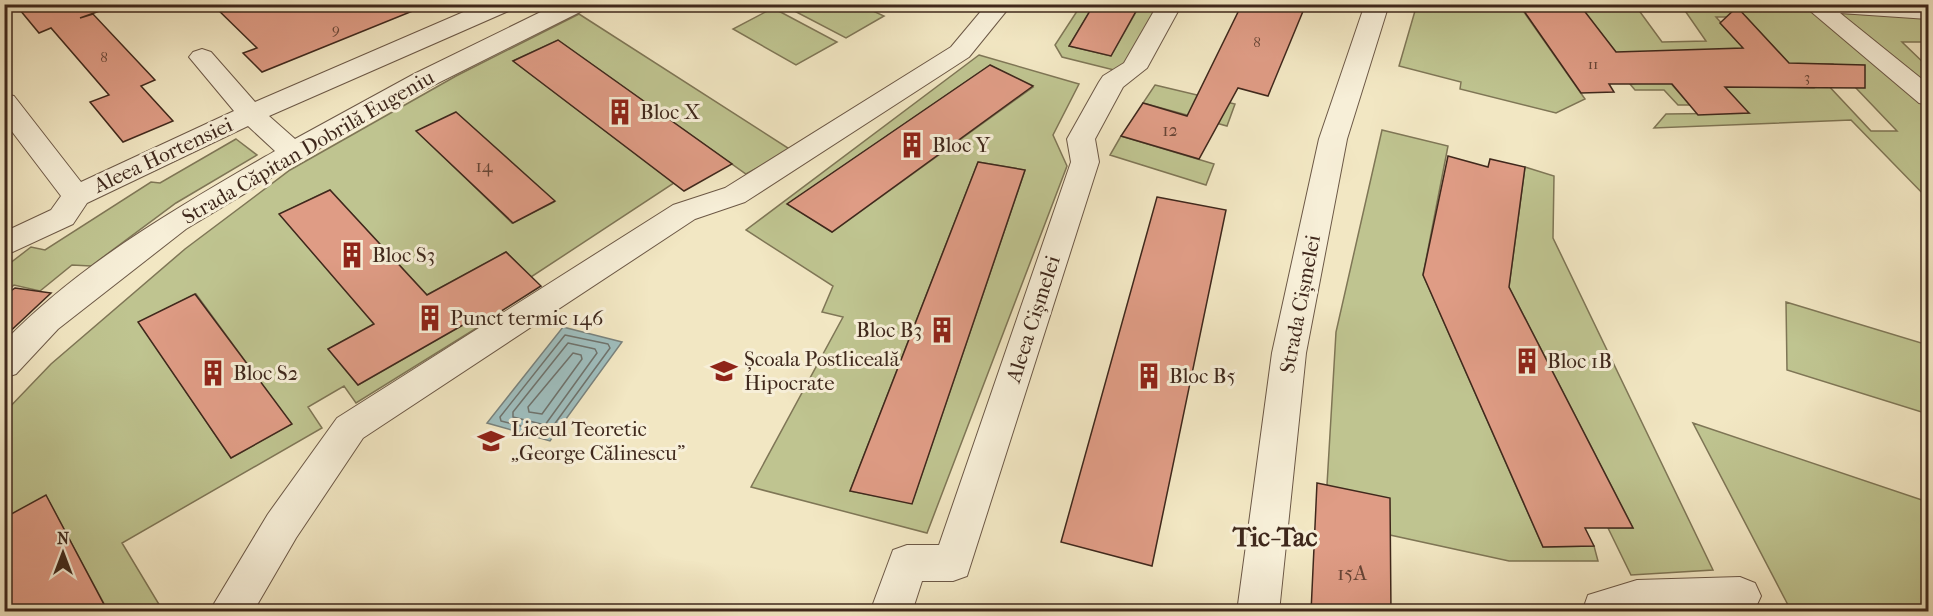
<svg xmlns="http://www.w3.org/2000/svg" width="1933" height="616" viewBox="0 0 1933 616" font-family="'IM FELL French Canon',serif">
<style>
.green{fill:#bfc490;stroke:#7f7656;stroke-width:1.5;fill-rule:evenodd}
.water{fill:#9fbebe;stroke:#79827d;stroke-width:1.5}
.lines{fill:none;stroke-linecap:round;stroke-linejoin:round}
.shore{stroke:#6f736d;stroke-width:1.5}
.building{fill:#df9c85;stroke:#3f281c;stroke-width:1.5}
.minor-casing{stroke:#6c5846;stroke-width:2}
.minor{fill:#f7efd8;fill-rule:evenodd}
.labels{text-anchor:middle;dominant-baseline:central;stroke-width:6;stroke-linejoin:round;paint-order:stroke}
.far-number-label{font-size:15px;fill:#674536}
.number-label{font-size:18px;fill:#674536}
.poi-label{font-size:21px;fill:#3f281c;stroke:#f7efd8;text-anchor:start}
.street-label{font-size:21px;fill:#3f281c;stroke:#f7efd8}
.near-number-label{font-size:21px;fill:#674536}
.near-neighbourhood-label{font-size:27px;font-weight:bold;fill:#3f281c;stroke:#f7efd8}
</style>
<rect width="100%" height="100%" fill="#f2e7c3"/>
<filter id="stains"><feTurbulence type="fractalNoise" baseFrequency=".00333" numOctaves="4"/><feColorMatrix values="0 0 0 0 .2 0 0 0 0 .09 0 0 0 0 .02 0 0 0 .5 -.17"/></filter>
<radialGradient id="worn" r=".72"><stop offset=".6" stop-color="#630" stop-opacity="0"/><stop offset="1" stop-color="#630" stop-opacity=".3"/></radialGradient>
<!-- green -->
<path class="green" d="M1417,4L1519,5L1585,99L1556,113L1460,89L1461,82L1399,66Z
M1756,4L1815,9L1928,102V199L1851,120L1654,128L1666,114L1749,113L1643,52L1690,105H1678L1664,90H1635L1630,84L1640,83L1579,5H1635L1662,42L1706,41L1681,5ZM1716,17H1746L1797,72L1806,64H1833L1897,131H1871L1825,82L1814,88L1778,87Z
M783,5H860L884,16L846,38Z
M1081,5H1094L1069,46L1111,56L1140,5H1162L1129,63L1114,70L1062,57L1055,45Z
M773,8L837,42L796,65L733,29Z
M1838,13L1928,18V42H1902L1928,67V87Z
M579,14L791,150L746,174L558,40L513,61L674,183L531,277L506,252L427,295L330,190L280,214L374,324L328,349L358,385L482,314L488,321L356,403L344,386L308,407L322,428L122,543L163,611H108L46,496L5,518L4,413L51,364L185,249L290,170L456,76ZM456,113L554,201V202L512,223L417,131ZM196,294L291,424L231,458L139,322Z
M979,55L1079,84L1053,135L1067,166L927,533L751,487L843,317L822,312L833,286L746,230ZM990,65L1033,87L832,232L788,204ZM978,162L1025,170L912,503L850,491Z
M1155,85L1235,104L1227,126L1143,103Z
M1382,130L1448,146L1423,275L1543,547L1594,546L1598,561H1509L1390,535L1327,485L1336,332Z
M1121,136L1214,164L1206,185L1110,155Z
M236,139L257,155L176,203L91,266L72,265L40,291L14,285L5,293V267L31,247L45,250L151,182L160,183Z
M1525,167L1554,176L1553,238L1713,570L1631,575L1608,528H1633L1509,287Z
M1786,302L1928,345V414L1787,370Z
M1693,423L1928,502V611L1666,612L1788,605Z"/>
<!-- water -->
<path class="water" d="M563,327L622,342L550,441L487,423Z"/>
<g class="lines">
<!-- shore -->
<path class="shore" d="M565,335L608,344L610,348L548,433L501,421L500,417Z
M568,343L595,349L597,353L545,425L513,417V412Z
M573,353L581,355L582,359L542,414L529,412L528,407Z"/>
</g>
<!-- building -->
<path class="building" d="M15,4H107L108,8L80,18L93,14L155,80L141,86L173,121L123,142L90,102L109,95L51,28L39,33Z
M212,4H425V6L262,72L243,53L257,48Z
M1094,4H1140L1111,56L1069,46Z
M1242,4H1306L1268,96L1238,88L1199,159L1121,136L1143,103L1187,116Z
M1519,4H1579L1616,52L1743,48L1720,23L1737,7L1789,63L1865,65V88L1725,87L1749,113L1698,115L1672,84H1609L1614,92L1581,93Z
M558,40L732,164L684,191L513,61Z
M990,65L1033,86L832,232L787,204Z
M456,112L555,201L513,223L416,131Z
M1448,156L1488,167L1490,159L1525,167L1509,287L1633,528H1585L1594,546L1543,547L1423,275Z
M978,162L1025,170L912,504L850,491Z
M330,190L427,295L506,252L541,286L487,320L482,314L358,385L328,349L374,324L279,214Z
M1157,197L1226,210L1152,566L1061,542Z
M15,288L51,293L4,337V296Z
M195,294L292,424L231,458L138,322Z
M1317,483L1390,498L1391,612H1311Z
M46,495L108,612H14L4,592V518Z"/>
<g class="lines">
<!-- minor casing -->
<g class="minor-casing">
<path id="minor" d="M482,4H516L513,9L269,116L295,139L414,74L557,4H589L586,9L432,86L342,135L186,229L58,329L16,374L4,378V342C81,262 180,206 275,151L248,126L87,203L73,224L4,256V232L51,210L61,196L4,121V94L14,96L81,182L234,111L189,57L193,52L202,49L211,52L255,102Z
M987,4H1012L969,57L745,202L695,219L363,438L296,538L253,612H209L268,514L337,418L673,205L725,188L951,47Z
M1158,4H1182L1147,68L1123,87L1095,139L1099,162L967,576L953,581H922L912,612H870L893,550L907,545H939L1071,162L1067,139L1099,82L1103,76L1124,63Z
M1365,4H1389L1347,139L1306,353L1279,612H1237L1272,353L1319,139Z
M1802,4L1928,5V19L1840,13L1928,84V105L1919,103Z
M1740,577L1755,583L1761,596L1755,609L1749,612H1582L1588,595L1637,580Z"/>
</g>
<!-- minor -->
<use href="#minor" class="minor"/>
</g>
<!-- icons -->
<defs>
<g id="building-bare" transform="scale(2.07)"><path d="M-4-6H4V6H1V3H-1V6H-4ZM-2.5-4.3h1.7v1.8h-1.7ZM.8-4.3h1.7v1.8H.8ZM-2.5-1h1.7V.8h-1.7ZM.8-1h1.7V.8H.8Z" fill="#8f2418" stroke="#f7efd8" stroke-width="2.5" paint-order="stroke"/></g>
<g id="university-bare" transform="scale(2.07)"><path d="M0-5L7-2L0 1L-7-2ZM-4 1L0 2.5L4 1V4Q0 6-4 4Z" fill="#8f2418" stroke="#f7efd8" stroke-width="2.5" paint-order="stroke"/></g>
<g id="school-bare" transform="scale(2.07)"><path d="M0-5L7-2L0 1L-7-2ZM-4 1L0 2.5L4 1V4Q0 6-4 4Z" fill="#8f2418" stroke="#f7efd8" stroke-width="2.5" paint-order="stroke"/></g>
</defs>
<g fill-rule="evenodd">
<use href="#building-bare" x="620" y="112"/>
<use href="#building-bare" x="912" y="145"/>
<use href="#building-bare" x="352" y="255"/>
<use href="#building-bare" x="430" y="318"/>
<use href="#building-bare" x="942" y="330"/>
<use href="#building-bare" x="1527" y="361"/>
<use href="#university-bare" x="724" y="371"/>
<use href="#building-bare" x="213" y="373"/>
<use href="#building-bare" x="1149" y="376"/>
<use href="#school-bare" x="491" y="441"/>
</g>
<g class="labels">
<!-- far-number labels -->
<g class="far-number-label">
<text x="336" y="29">9</text>
<text x="1257" y="42">8</text>
<text x="104" y="57">8</text>
<text x="1593" y="64">11</text>
<text x="1807" y="77">3</text>
</g>
<!-- number labels -->
<g class="number-label">
<text x="1170" y="130">12</text>
<text x="484" y="166">14</text>
</g>
<!-- poi labels -->
<g class="poi-label">
<text x="640" y="112">Bloc X</text>
<text x="932" y="145">Bloc Y</text>
<text x="372" y="255">Bloc S3</text>
<text x="450" y="318">Punct termic 146</text>
<text x="922" y="330" text-anchor="end">Bloc B3</text>
<text x="744" y="359">Școala Postliceală<tspan x="744" dy="24">Hipocrate</tspan></text>
<text x="1547" y="361">Bloc 1B</text>
<text x="233" y="373">Bloc S2</text>
<text x="1169" y="376">Bloc B5</text>
<text x="511" y="429">Liceul Teoretic<tspan x="511" dy="24">„George Călinescu”</tspan></text>
</g>
<!-- street labels -->
<g class="street-label">
<text transform="translate(308 147) rotate(-30)">Strada Căpitan Dobrilă Eugeniu</text>
<text transform="translate(163 155) rotate(-25)">Aleea Hortensiei</text>
<text transform="translate(1300 304) rotate(-79)">Strada Cișmelei</text>
<text transform="translate(1033 319) rotate(-72)">Aleea Cișmelei</text>
</g>
<!-- near-number labels -->
<g class="near-number-label">
<text x="1352" y="573">15A</text>
</g>
<!-- near-neighbourhood labels -->
<g class="near-neighbourhood-label">
<text x="1275" y="537">Tic-Tac</text>
</g>
</g>
<!-- margin -->
<rect width="1933" height="616" fill="none" stroke="#f2e7c3" stroke-width="24"/>
<rect x="6" y="6" width="1921" height="604" fill="none" stroke="#3f281c" stroke-width="3"/>
<rect x="12" y="12" width="1909" height="592" fill="none" stroke="#3f281c" stroke-width="1.5"/>
<!-- north arrow -->
<g transform="translate(63 553)" stroke="#f7efd8" stroke-width="4.5" paint-order="stroke">
<path d="M0-4.5L10 22L0 15L-10 22Z" fill="#3f281c"/>
<text y="-9" font-size="16" font-weight="bold" text-anchor="middle" fill="#3f281c">N</text>
</g>
<rect width="100%" height="100%" filter="url(#stains)"/>
<rect width="100%" height="100%" fill="url(#worn)"/>
</svg>
